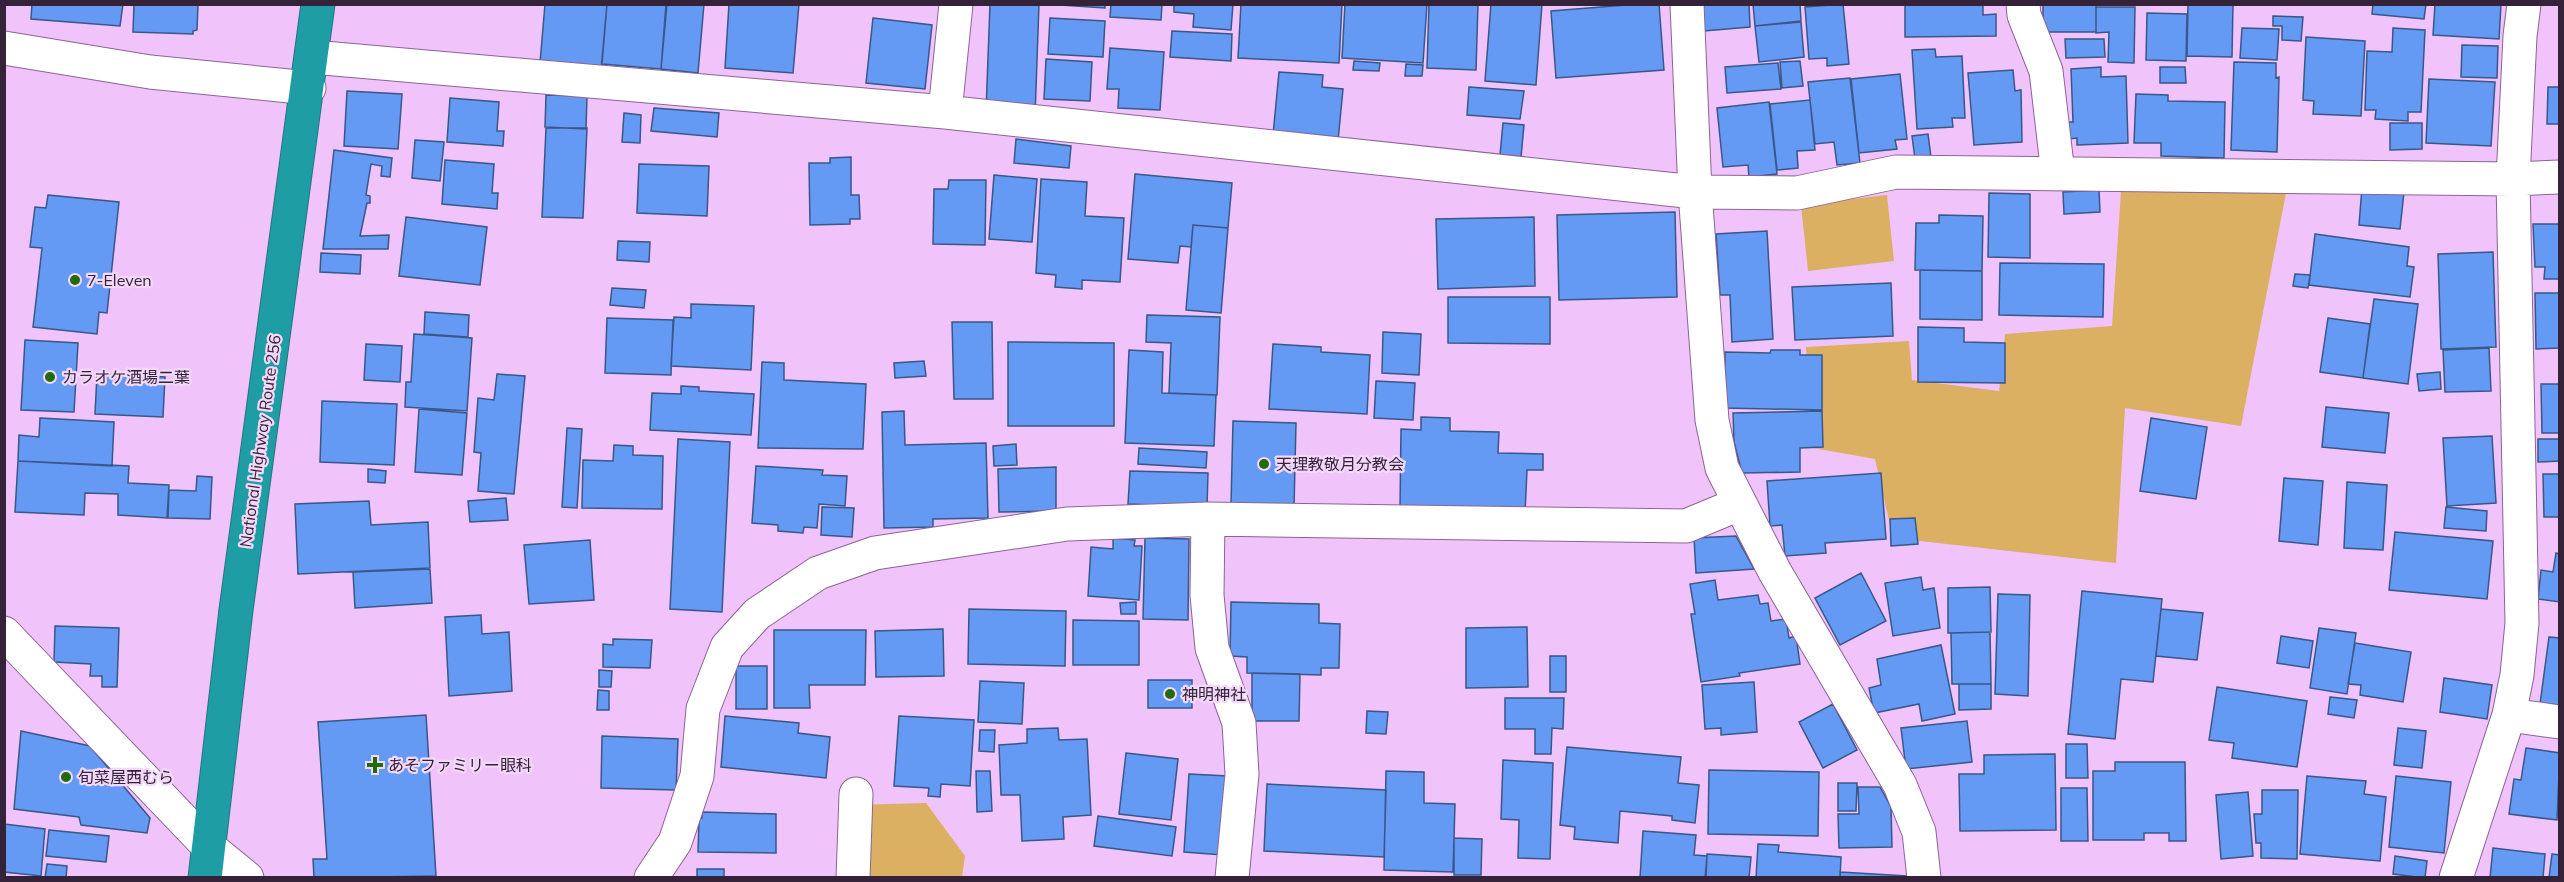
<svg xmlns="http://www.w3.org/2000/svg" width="2564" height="882" viewBox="0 0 2564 882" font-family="Mulish,'Noto Sans JP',sans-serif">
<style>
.green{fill:#dcb062}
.building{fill:#649af3;stroke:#395788;stroke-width:1.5}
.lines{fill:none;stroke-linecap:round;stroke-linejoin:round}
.minor-casing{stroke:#8c6495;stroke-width:35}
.highway-casing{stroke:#26737e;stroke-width:35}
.minor{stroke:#fff;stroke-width:33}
.highway{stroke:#1e9ea4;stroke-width:33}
.poi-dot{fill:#216b08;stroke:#f3d8f9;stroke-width:2}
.labels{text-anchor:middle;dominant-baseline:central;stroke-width:4.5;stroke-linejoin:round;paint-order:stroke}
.poi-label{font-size:16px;fill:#342338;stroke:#f3d8f9;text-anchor:start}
.street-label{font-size:16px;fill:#342338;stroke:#f3d8f9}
</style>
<rect width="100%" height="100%" fill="#f0c3fb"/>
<!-- green -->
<path class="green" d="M2121,191L2286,193L2241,426L2125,408L2116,563L1893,538L1875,459L1813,448L1806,347L1909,341L1912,380L1999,391L2005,334L2112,326Z
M1887,195L1894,261L1808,271L1801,205Z
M926,803L965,856L962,877L849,878L852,805Z"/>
<!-- building -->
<path class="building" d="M32,4H123L120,26L31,19Z
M134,4H198L197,30L193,31V34L133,32Z
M545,4H607L601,70L540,63Z
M607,4H666L661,69L602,64Z
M667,4H704L698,73L661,69Z
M729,4H799L793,73L725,68Z
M990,4H1039L1035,117L986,112Z
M1045,4H1105V8Z
M1111,4H1162L1161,20L1110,17Z
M1174,4H1233L1231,30L1193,27L1194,14L1174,12Z
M1241,4H1342L1339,63L1238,58Z
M1345,4H1427L1423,63L1342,58Z
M1429,4H1478L1476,70L1427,68Z
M1491,4H1542L1536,85L1485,81Z
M1639,4H1659L1664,70L1556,78L1551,11Z
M1702,4H1749L1750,27L1704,31Z
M1753,4H1800L1801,21L1755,26Z
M1843,4L1849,64L1827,66V58L1809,59L1805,7Z
M1905,4H1983V15L1996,14V36L1905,37Z
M2188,4H2233L2232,57L2187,56Z
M2373,4H2426L2424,19L2372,14Z
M2435,4H2501L2499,39L2433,35Z
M2043,5H2096V32H2043Z
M2096,7H2135L2134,63L2108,62L2109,32L2096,33Z
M2147,13L2187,14L2186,61L2146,60Z
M2273,16L2303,17L2301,41L2282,40V26H2273Z
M873,18L932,25L925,89L866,83Z
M1050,18L1105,21L1103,57L1048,54Z
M1801,22L1804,57L1759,62L1755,26Z
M2242,28L2279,29L2277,60L2240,58Z
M2393,28L2425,30L2421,112H2408V121L2375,119L2376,110H2365L2367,51L2392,52Z
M1172,31L1232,34L1231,61L1170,57Z
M2306,37L2365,41L2361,116L2313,114L2314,101L2303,100Z
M2065,39H2104L2105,57L2066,58Z
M2462,45L2498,46L2497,78L2461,77Z
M1110,48L1164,52L1160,110L1118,108L1119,89H1107Z
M1935,49L1936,57L1962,56L1965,118H1952L1953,127L1917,129L1912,50Z
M1046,59L1092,62L1090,101L1044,99Z
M1354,61L1380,63L1379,71L1353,70Z
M1800,61L1803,86L1782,88L1780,62Z
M2234,62L2276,63V78L2279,77L2277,152L2231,150Z
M1778,63L1781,89L1727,93L1725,67Z
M1406,64L1423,65L1422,76H1405Z
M2101,67V77L2126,76L2128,143L2077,145V138L2069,139L2068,122H2073L2071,69Z
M2160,67H2185L2186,83H2160Z
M2013,70L2015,91L2021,90L2022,142L1974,145L1968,73Z
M1279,72L1323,75L1322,87L1343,89L1338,141L1273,135Z
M1900,74L1907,139L1895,140L1897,149L1859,153L1851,79Z
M1850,78L1860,163L1837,165L1834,142L1815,144L1808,82Z
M2429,79L2495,82L2491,146L2426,143Z
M1469,87L1524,91L1520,119L1467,115Z
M2548,87H2560V124H2547Z
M347,91L402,94L398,149L344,146Z
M2136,94L2168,95V101L2225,102L2224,158L2161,156V143H2134Z
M546,95L587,96L586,129L545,127Z
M450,98L499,102L497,131H504L503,146L447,142Z
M1810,100L1815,150L1797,151L1798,168L1777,170L1770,104Z
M1769,102L1777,174L1749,177L1748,165L1723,167L1717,108Z
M654,108L719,113L717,137L651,131Z
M624,113L641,115L640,143L622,142Z
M1503,123L1524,125L1521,157L1500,155Z
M2390,123H2422V149L2390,150Z
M546,128H587L583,218L542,217Z
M1928,134L1931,157L1915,159L1912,136Z
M1016,139L1071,146L1069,168L1014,163Z
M415,140L444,142L440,181L412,178Z
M334,150L392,158L390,177L381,176L382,166L371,164L366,195L370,196V203H367L360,236L389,235L388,249H323Z
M851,157V195H859L860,219H850V224L810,225L809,163H830V158Z
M445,160L494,164L492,193H498L497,209L442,204Z
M639,164L709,166L707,216L637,213Z
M1135,174L1232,183L1228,228L1193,225L1191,247L1180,246L1178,263L1128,259Z
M994,175L1037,179L1032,242L989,239Z
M1041,179L1087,182L1085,216L1124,218L1120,282L1082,280V289L1055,287L1056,275L1036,273Z
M949,180H986L985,245L933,244L934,189H948Z
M2362,187L2404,192L2400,229L2359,225Z
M2099,190L2100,212L2064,214L2063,192Z
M1989,193L2030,194V258L1988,257Z
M48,195L119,202L107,313L99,312L97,334L33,327L42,248L30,247L35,207L46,208Z
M1675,212L1677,297L1559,300L1557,215Z
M1939,215L1983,216L1982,271L1915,270L1916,223H1939Z
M406,217L487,227L480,285L399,276Z
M1534,217L1535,286L1438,289L1436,219Z
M2533,224H2560V279H2544L2545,267H2535Z
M1193,225L1228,228L1221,313L1186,310Z
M1767,231L1773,339L1732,342L1730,295H1720L1716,234Z
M2315,234L2409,247L2407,266L2414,267L2410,297L2309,285Z
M618,241L650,242L649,262L617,260Z
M2493,252L2496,347L2441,349L2438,254Z
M321,253L361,255L360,274L320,272Z
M2000,263L2104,264L2103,317L1999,315Z
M1920,270L1982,271V320L1920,319Z
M2295,274L2310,275L2308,288L2293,286Z
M1891,283L1893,336L1795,340L1792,287Z
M612,288L646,290L644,308L610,305Z
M2535,293H2560V348L2536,349Z
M1448,297H1550V344L1448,343Z
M2374,299L2418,304L2408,384L2363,378Z
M691,304L754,306L751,370L671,366L674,317L691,318Z
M425,312L469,315L468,337L424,334Z
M1147,315L1220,317L1217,395L1169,393L1171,343L1146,342Z
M607,318L673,320L671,375L605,373Z
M2328,318L2370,324L2363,378L2320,372Z
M952,322H992L993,399H954Z
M1918,327L1964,328V342L2005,343V383L1918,382Z
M1383,332L1421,334L1419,375L1382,373Z
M414,334L472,338L467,411L405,407L406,382H411Z
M25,340L78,343L74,412L21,410Z
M1008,342L1114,343V426H1008Z
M366,344L402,346L400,382L364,380Z
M1273,344L1321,347V352L1370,355L1367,414L1269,409Z
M2489,348L2491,391L2445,392L2443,350Z
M1129,350L1163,352L1162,393L1216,395L1214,446L1125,443Z
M1771,350H1800V355H1822V410L1724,408L1725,352L1770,353Z
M924,361L926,376L895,378L894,363Z
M762,362L784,363V380L866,384L863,449L758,448Z
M2440,372L2441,389L2419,391L2417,374Z
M97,374L165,377L163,417L95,414Z
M497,374L525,376L514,494L478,491L481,453L474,452L478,398L494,400Z
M1376,381L1415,383L1413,420L1374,418Z
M2541,384H2560V433H2542Z
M681,386L699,387V391L754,394L751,435L650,430L652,393L681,394Z
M322,401L397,404L394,465L320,462Z
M2326,407L2389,413L2385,453L2322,447Z
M419,409L467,413L462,475L415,472Z
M904,411L905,445L986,443L988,518L933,519V527L884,528L882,412Z
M1822,411L1823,447L1800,448V472L1742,473L1734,442L1733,413Z
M1421,417L1450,418V431L1499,432L1498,453L1543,454V470H1527L1525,513L1400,509L1401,429L1421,430Z
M40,418L114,422L112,466L18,461L19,435L39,437Z
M2151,418L2207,427L2196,499L2140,491Z
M1233,421L1296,423L1294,507L1231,505Z
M567,428L582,429L577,508L562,507Z
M2492,436L2496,503L2447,506L2443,438Z
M678,439L730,442L722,612L670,609Z
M2538,439H2560V461L2538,462Z
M1016,444L1017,465L994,466L993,446Z
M614,445L633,446V455L663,456L662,509L582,508L583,460L613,461Z
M1139,448L1207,452L1206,468L1138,464Z
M18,461L129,466L128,483L169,485L167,518L118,515V494L85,493L84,515L15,512Z
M756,466L823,470L822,475L847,476L845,506L819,504L817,528L804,527L803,533L778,531V525L752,523Z
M1056,467V511L999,512L998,469Z
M368,469L386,471L385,483L368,482Z
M1130,471L1208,473L1207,507L1128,504Z
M1881,473L1886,539L1825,543L1826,553L1785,556L1782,525L1770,526L1767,481Z
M2543,474H2560V517H2544Z
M197,476L212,477L210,519L168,518L169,490L196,491Z
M2284,478L2323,481L2318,545L2279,541Z
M2347,482L2387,485L2383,550L2344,548Z
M506,498L508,520L470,522L468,501Z
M369,501L371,525L428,522L430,568L298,574L295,504Z
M822,507L854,508L852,537L821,535Z
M2446,507L2487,511L2486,531L2444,528Z
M1915,518L1918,544L1891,546L1890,519Z
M2395,532L2493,541L2487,599L2389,590Z
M1736,536L1754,569L1696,573L1694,538Z
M1113,538L1135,540L1134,546H1142L1139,600L1088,596L1091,547L1113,549Z
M1145,538L1189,539L1188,620L1143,619Z
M590,540L594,600L529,604L524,545Z
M2556,553L2560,554V602L2538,599L2541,570L2553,572Z
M430,569L432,603L355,608L353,572Z
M1861,573L1886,621L1840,645L1815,598Z
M1921,577L1923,590L1934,588L1940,628L1893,636L1885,583Z
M1715,580L1718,600L1758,595L1760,604L1768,603L1771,621L1786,619L1789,638L1796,636L1800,664L1739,673L1740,676L1701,682L1691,614H1695L1690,584Z
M1990,587L1991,632L1948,633V588Z
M2082,591L2162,599L2153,682L2121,679L2115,739L2068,734Z
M1998,594L2030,595L2028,696L1995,694Z
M1136,602V614H1121L1120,603Z
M1231,602L1319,604V623L1340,624L1339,668H1321V675L1247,673V657L1230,656Z
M969,609L1066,611L1065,666L968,664Z
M2161,609L2203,613L2197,660L2156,656Z
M481,615L482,634L509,632L512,691L449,696L445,617Z
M1073,620L1139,621V665H1073Z
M55,626L119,628L117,687H102V676H90L91,664L54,662Z
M1527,627L1528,687L1466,688V628Z
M2319,628L2356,633L2347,694L2310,688Z
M943,629L944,676L876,677L875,631Z
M774,630H866L865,685H809L810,708H774Z
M1990,632L1991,684H1952L1951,633Z
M2281,636L2313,641L2309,668L2277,663Z
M2549,637L2560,638V706L2540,704Z
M613,639L652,640L650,668L603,667V644L613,645Z
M2355,643L2411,652L2403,702L2360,695L2361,685L2348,684Z
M1941,645L1955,714L1922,721L1919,704L1874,713L1869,688L1881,685L1877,659Z
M1550,656H1566V692H1550Z
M736,666H767V709H736Z
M599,670L612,671L611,687H599Z
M1252,673L1300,674L1299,721H1252Z
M2444,678L2492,685L2487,719L2440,712Z
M1148,680H1192V708H1148Z
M980,681L1024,683L1022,724L978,722Z
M1754,682L1757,732L1721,735V728L1705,729L1702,685Z
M1959,684H1991V709L1959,710Z
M2217,687L2307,701L2297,767L2232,758L2234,743L2209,740Z
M598,690L609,691V710H597Z
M2330,697L2357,700L2354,718L2328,714Z
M1505,698H1564L1563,729L1552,728L1551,754H1535V729H1505Z
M1833,704L1857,750L1823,768L1799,722Z
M1367,711L1388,712L1386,734L1366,733Z
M426,715L436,876L314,878L313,859H327L318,722Z
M725,716L799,723L798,733L830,737L826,778L721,767Z
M899,716L974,720L970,786L941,784L940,797L928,796L929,788L894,786Z
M1967,721L1972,762L1906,769L1901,728Z
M1058,728L1059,740L1087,739L1091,815L1063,817L1064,839L1022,841L1020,795H1001L999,745L1027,743V729Z
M2398,728L2426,731L2422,768L2394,765Z
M980,730H995L994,752L979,751Z
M21,731L90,746L150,818L147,833L81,825L79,817L14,809Z
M602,736L678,739L676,790L601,788Z
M2066,744H2087L2088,778H2066Z
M1567,747L1681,757L1678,783L1699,785L1695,823L1672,820V816L1620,811L1618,843L1574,839L1575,827L1560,825Z
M2526,748L2560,753L2557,820L2509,814L2514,779L2521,780Z
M1126,753L1178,759L1171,820L1119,814Z
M2055,754L2056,830L1960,831L1959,774H1984V755Z
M1503,760L1553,763L1550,859L1518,858L1519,820L1501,819Z
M2115,762H2185L2186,841H2169V833H2144V840H2093V771H2115Z
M1709,770L1819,772L1818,836L1708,834Z
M976,771H990L992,811L977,812Z
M1386,771L1424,772V803L1455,804L1453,872L1384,870Z
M1189,774L1228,776L1223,855L1184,852Z
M2307,776L2366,781L2364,794L2386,797L2380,861L2300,854Z
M2396,776L2451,782L2444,853L2389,847Z
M1838,783H1857L1856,811H1838Z
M1267,784L1386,790L1384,857L1264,851Z
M1858,787H1880L1891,807L1892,847L1839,848L1838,814H1859Z
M2061,788H2087L2088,841H2061Z
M2262,790H2298L2297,859L2261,858V843H2256L2254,814H2262Z
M2248,792L2253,856L2221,859L2216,795Z
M702,812L776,814V853L698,852L699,819L702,818Z
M1098,816L1176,827L1172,856L1094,846Z
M4,824L45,829L41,876L4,872Z
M49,830L109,836L106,862L46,856Z
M1643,831L1696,835L1694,855L1707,856L1705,878H1640Z
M1454,838L1482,839L1481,875H1454Z
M1758,844L1779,845L1778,852L1841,857L1840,878H1756Z
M2493,848L2545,854L2543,878H2490Z
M1707,854L1751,857L1749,878H1706Z
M2552,854L2560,855V878H2549Z
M2395,856L2427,861L2425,878L2393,874Z
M47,864L67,866L66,878H45Z
M697,869H724V878H697Z
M1840,872L1908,876L1840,878Z"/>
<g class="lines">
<!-- minor casing -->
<g class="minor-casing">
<path id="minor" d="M1687,4L1695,192L1712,420L1722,468L1775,572L1900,785L1919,832L1924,878
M2023,4L2024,15L2046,71L2058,174
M4,48L150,72L309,88
M312,57L945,112L1695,192L1797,193L1896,172L2513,179L2560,177
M945,112L956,4
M1208,519L1207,595L1212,648L1239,723L1242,774L1232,878
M4,633L209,847L247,878
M2509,715L2560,722
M651,878L675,842L697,776L703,709L727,647L757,614L818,573L875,553L1067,524L1208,519L1686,526L1739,504
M853,878L856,794
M2456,878L2509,715L2517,675L2522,623L2513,179L2520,36L2524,4"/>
</g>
<!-- highway casing -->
<g class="highway-casing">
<path id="highway" d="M205,878L236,610L318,4"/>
</g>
<!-- minor -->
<use href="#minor" class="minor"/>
<!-- highway -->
<use href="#highway" class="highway"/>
</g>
<!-- markers -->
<g class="poi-dot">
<circle cx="75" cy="280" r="6"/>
<circle cx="50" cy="377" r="6"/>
<circle cx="1264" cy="464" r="6"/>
<circle cx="1170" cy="694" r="6"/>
<path d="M372 756h6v6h6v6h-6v6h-6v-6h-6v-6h6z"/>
<circle cx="66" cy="777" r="6"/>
</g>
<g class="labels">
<!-- poi labels -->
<g class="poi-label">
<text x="87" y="280">7-Eleven</text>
<text x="62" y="377">カラオケ酒場二葉</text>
<text x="1276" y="464">天理教敬月分教会</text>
<text x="1182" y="694">神明神社</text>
<text x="388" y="765">あそファミリー眼科</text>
<text x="78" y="777">旬菜屋西むら</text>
</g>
<!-- street labels -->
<g class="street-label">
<text transform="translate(260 441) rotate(-82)">National Highway Route 256</text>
</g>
</g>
<!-- border -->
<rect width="2564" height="882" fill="none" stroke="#342338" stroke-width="12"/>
</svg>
